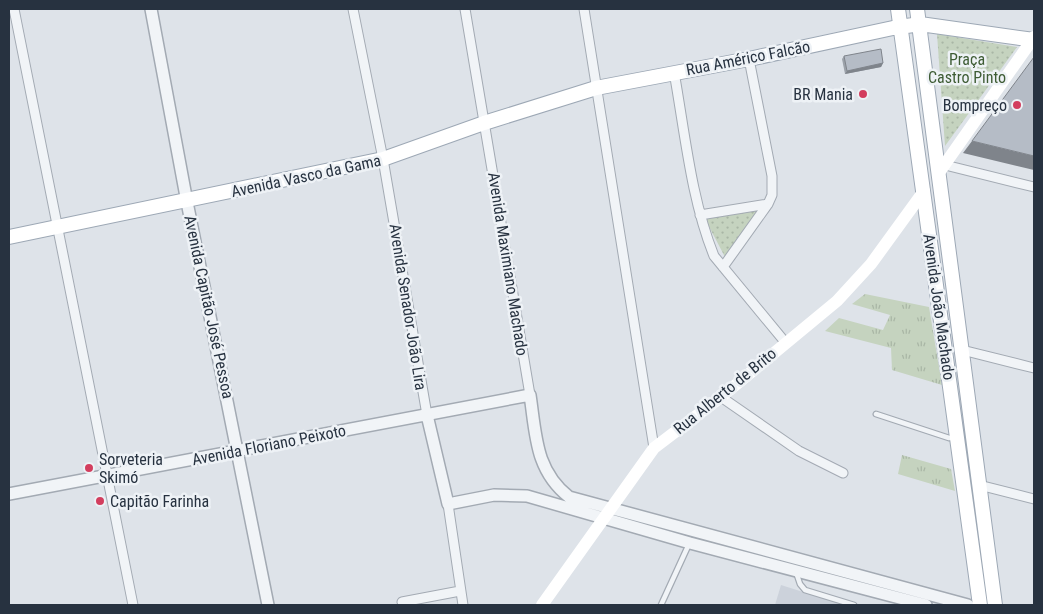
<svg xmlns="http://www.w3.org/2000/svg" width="1043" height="614" viewBox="0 0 1043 614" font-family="'Roboto Condensed',sans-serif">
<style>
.built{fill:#ccd2db}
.grass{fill:url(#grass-tufts)}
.park{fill:url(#park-dots)}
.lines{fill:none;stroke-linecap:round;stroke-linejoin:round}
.service-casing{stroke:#a3aab3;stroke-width:7}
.minor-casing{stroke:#a3aab3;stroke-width:11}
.tertiary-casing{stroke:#a3aab3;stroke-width:14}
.primary-casing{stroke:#9da8b5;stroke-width:16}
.service{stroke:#f1f4f7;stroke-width:4.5}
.minor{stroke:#f1f4f7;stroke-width:9}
.tertiary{stroke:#f1f4f7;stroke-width:11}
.secondary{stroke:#fff;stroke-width:12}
.primary{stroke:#fff;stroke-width:14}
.wall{fill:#9ca2aa}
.shaded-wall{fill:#7f848b}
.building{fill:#b5bcc6;stroke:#7f848b}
.poi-dot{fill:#d33e5e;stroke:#eef2f6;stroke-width:2}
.labels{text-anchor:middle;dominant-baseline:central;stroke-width:5;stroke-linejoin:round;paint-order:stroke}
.street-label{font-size:16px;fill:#273240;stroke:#eef2f6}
.park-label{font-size:16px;fill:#3e5c34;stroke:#eef2f6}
.poi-label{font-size:16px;fill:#273240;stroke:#eef2f6;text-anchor:end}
</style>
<defs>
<pattern id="grass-tufts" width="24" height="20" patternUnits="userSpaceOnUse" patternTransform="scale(1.25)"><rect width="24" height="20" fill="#c5d3bf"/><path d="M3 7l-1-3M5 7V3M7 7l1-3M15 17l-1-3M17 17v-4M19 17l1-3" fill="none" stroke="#a9b6a5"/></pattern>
<pattern id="park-dots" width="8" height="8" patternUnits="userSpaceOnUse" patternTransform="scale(1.25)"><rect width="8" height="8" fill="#c5d3bf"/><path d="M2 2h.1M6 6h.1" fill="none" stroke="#a9b6a5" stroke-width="1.8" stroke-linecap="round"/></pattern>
</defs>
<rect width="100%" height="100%" fill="#dee3e9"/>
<!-- built -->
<path class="built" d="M781,585L844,605H775Z"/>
<!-- grass -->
<path class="grass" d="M865,294L929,307L942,385L892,370L891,348L825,331L839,318L883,330L890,315L852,304Z
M902,455L951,469L955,491L898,474Z"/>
<!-- park -->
<path class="park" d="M937,34L1017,47L945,146Z
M758,210L725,257L704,217Z"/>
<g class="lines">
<!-- service casing -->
<g class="service-casing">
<path id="service" d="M876,414L949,438H956
M796,572L800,584L805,590L854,605
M661,605L689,544"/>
</g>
<!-- minor casing -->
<g class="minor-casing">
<path id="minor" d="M14,9L133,605
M353,9L383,159L427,415
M465,9L530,395
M584,9L654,448
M674,72C685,133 691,199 714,256L785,342
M945,165L1034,187
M700,215L768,204
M723,267L768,204L772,195V176L749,59
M962,350L1034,368
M721,397L799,451L843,473
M979,485L1034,499
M448,504L463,605
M402,602L460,591"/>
</g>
<!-- tertiary casing -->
<g class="tertiary-casing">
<path id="tertiary" d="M151,9L187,202L268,605
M427,415L448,504L494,495L527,496L690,543L926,605
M9,494L530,395C536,435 535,470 569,497L968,605"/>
</g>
<!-- primary casing -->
<g class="primary-casing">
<path id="primary" d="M898,9L980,605
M917,9L995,605
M9,237L383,159L484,123L596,88L749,59L893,28L920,24L1034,40"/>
</g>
<!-- service -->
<use href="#service" class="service"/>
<!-- minor -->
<use href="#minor" class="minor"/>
<!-- tertiary -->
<use href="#tertiary" class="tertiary"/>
<!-- secondary -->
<path class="secondary" d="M938,174L1034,37
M542,605L654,448L721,397L837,301L871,264L924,191"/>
<!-- primary -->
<use href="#primary" class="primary"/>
</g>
<!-- wall -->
<path class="wall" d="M844,56L883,63L881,67L845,74L842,59Z"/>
<!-- shaded-wall -->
<path class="shaded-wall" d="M883,63L881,67L845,74L847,71Z
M972,141L1034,156V170L963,153Z"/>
<!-- building -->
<path class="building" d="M881,49L883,63L847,71L844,56Z
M1034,57V156L972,141Z"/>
<!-- markers -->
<g class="poi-dot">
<circle cx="863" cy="94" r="5"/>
<circle cx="1017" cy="105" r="5"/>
<circle cx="89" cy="468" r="5"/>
<circle cx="100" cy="501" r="5"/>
</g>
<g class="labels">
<!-- street labels -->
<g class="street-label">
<text transform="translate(748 58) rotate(-11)">Rua Américo Falcão</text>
<text transform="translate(306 176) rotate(-12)">Avenida Vasco da Gama</text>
<text transform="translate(508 264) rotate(81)">Avenida Maximiano Machado</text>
<text transform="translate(209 307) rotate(78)">Avenida Capitão José Pessoa</text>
<text transform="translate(408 307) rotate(81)">Avenida Senador João Lira</text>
<text transform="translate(939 307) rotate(82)">Avenida João Machado</text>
<text transform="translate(725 391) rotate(-39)">Rua Alberto de Brito</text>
<text transform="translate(269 445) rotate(-11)">Avenida Floriano Peixoto</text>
</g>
<!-- park labels -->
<g class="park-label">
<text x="967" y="59">Praça<tspan x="967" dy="18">Castro Pinto</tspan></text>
</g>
<!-- poi labels -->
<g class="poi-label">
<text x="853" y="94">BR Mania</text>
<text x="1007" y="105">Bompreço</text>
<text x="99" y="459" text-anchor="start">Sorveteria<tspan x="99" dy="18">Skimó</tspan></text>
<text x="110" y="501" text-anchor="start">Capitão Farinha</text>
</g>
</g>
<!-- border -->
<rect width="1043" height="614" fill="none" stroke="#273240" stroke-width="20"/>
</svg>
